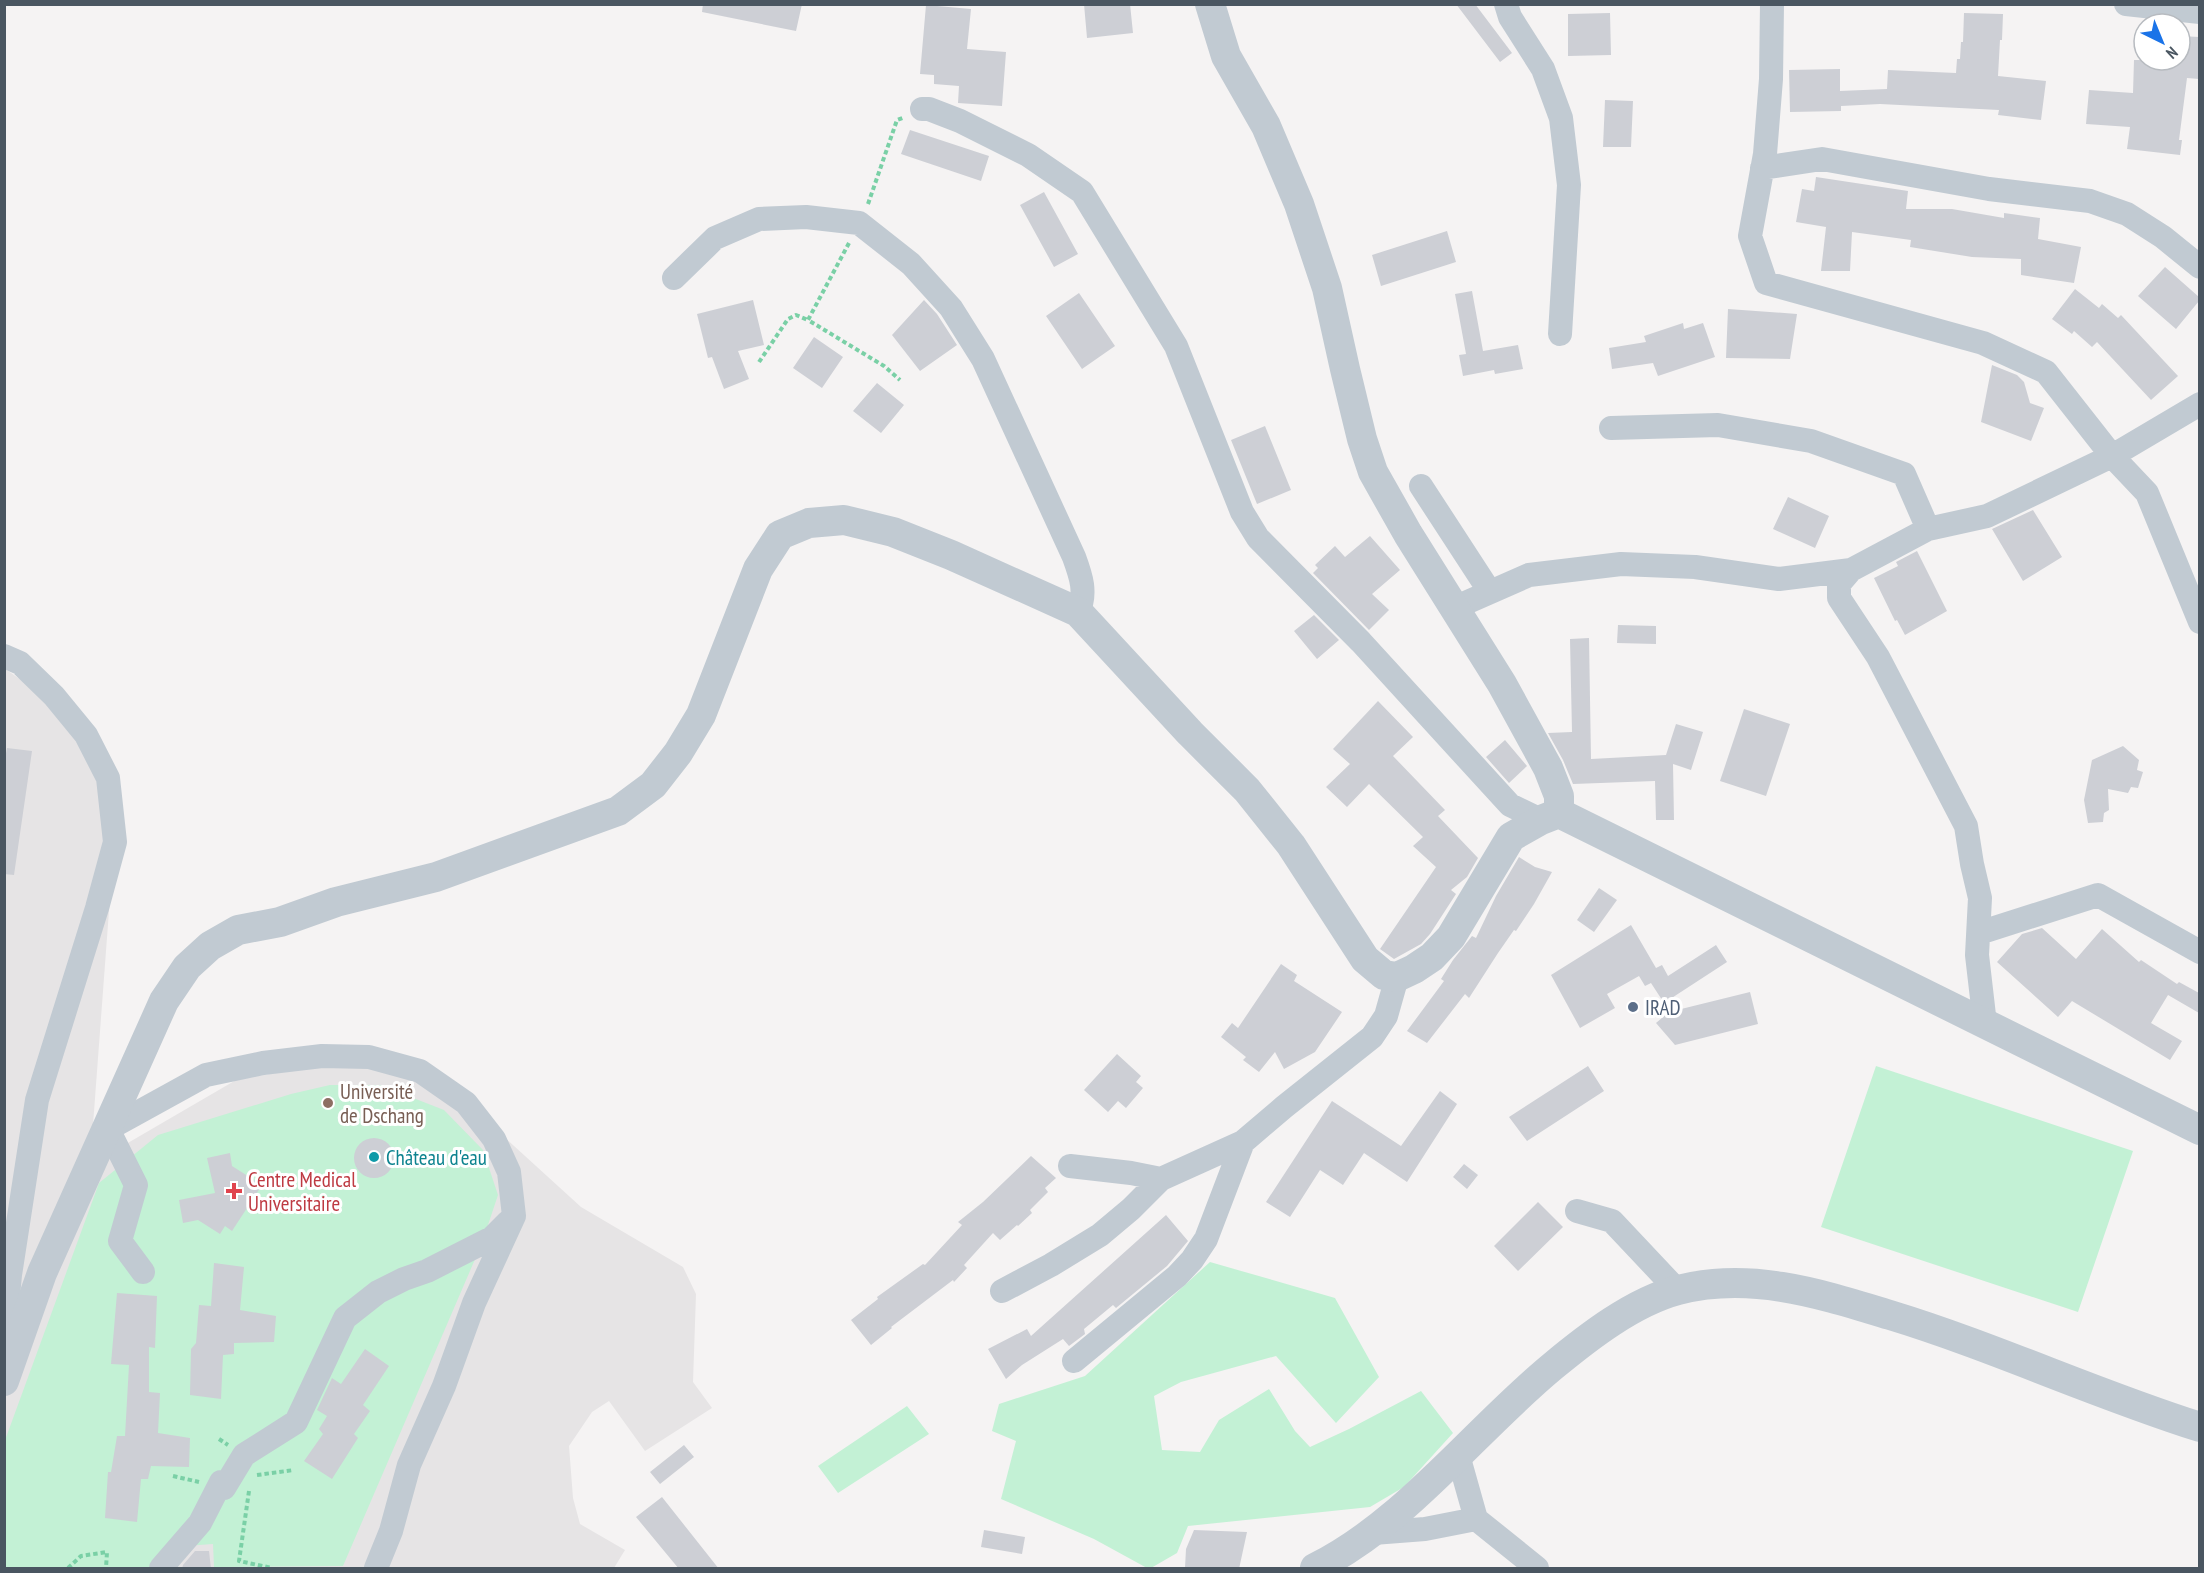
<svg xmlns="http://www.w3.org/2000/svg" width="2204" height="1573" viewBox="0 0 2204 1573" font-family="'PT Sans Narrow',sans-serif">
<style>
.education{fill:#e6e4e5}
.green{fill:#c3f1d5}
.building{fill:#cdcfd5}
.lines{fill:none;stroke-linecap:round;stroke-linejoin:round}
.path{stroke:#7ad0a6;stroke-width:4;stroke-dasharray:4.5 3;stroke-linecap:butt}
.minor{stroke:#c1cad2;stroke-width:24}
.tertiary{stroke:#c1cad2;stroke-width:30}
.service-dot{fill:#5c6f8a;stroke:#fff;stroke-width:2}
.education-dot{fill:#8d6e63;stroke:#fff;stroke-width:2}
.culture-dot{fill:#0f9aa8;stroke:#fff;stroke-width:2}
.health-dot{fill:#e0444e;stroke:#fff;stroke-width:2}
.labels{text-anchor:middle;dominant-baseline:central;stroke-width:6;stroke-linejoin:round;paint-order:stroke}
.service-label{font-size:21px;fill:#4e5e75;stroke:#fff;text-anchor:start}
.education-label{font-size:21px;fill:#785e54;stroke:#fff;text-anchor:start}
.culture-label{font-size:21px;fill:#0d838f;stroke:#fff;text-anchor:start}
.health-label{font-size:21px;fill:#be3a42;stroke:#fff;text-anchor:start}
</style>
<rect width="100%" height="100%" fill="#f5f3f3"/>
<!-- education -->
<path class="education" d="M4,668L52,702L106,782L114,844L90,1165L236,1080L338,1062L422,1077L492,1126L581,1207L683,1267L696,1294L693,1382L712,1408L645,1451L609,1401L592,1412L569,1446L573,1498L580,1524L625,1550L614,1568H5Z"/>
<!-- green -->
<path class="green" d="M1876,1066L2133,1151L2078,1312L1821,1227Z
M330,1085H380L444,1110L483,1150L498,1195L482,1243L343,1566L214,1567L213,1544L185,1546L179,1552L178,1568H5L4,1443L99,1183L158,1135L291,1094Z
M1210,1262L1335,1298L1379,1377L1336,1423L1276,1356L1181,1382L1154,1396L1162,1450L1200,1452L1219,1420L1269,1389L1295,1431L1310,1447L1349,1429L1421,1391L1453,1433L1404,1487L1370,1507L1188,1526L1177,1553L1151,1568H1147L1094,1539L1001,1499L1016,1441L992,1431L999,1404L1085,1376Z
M907,1406L929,1434L838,1493L818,1466Z"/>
<!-- building -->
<path class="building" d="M703,4H802L796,31L702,12Z
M1084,4H1130L1133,33L1087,38Z
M1456,4H1475L1512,53L1500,62Z
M926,5L971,9L967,49L1006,52L1002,106L958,103L959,86L934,84V75L920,74Z
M1610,13L1611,55L1568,56V14Z
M1964,13L2003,14L2002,40H2000L1998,76L2046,81L2041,120L1998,115L1999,110L1880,104L1841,106V111L1790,112L1789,70L1840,69V91L1887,89L1888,70L1956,73L1957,59H1960L1961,42H1963Z
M2180,36L2199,37V79L2187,78L2179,140H2182L2180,155L2127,149L2130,127L2086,124L2089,90L2133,93L2134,60H2180Z
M1605,100L1633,101L1631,147H1603Z
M910,130L989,156L981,181L901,154Z
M1816,177L1908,191L1906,209H1952L2004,218V213L2040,218L2038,239L2081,247L2074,283L2021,275V259L1972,257L1910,247L1911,240L1852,232L1850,271H1821L1826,227L1796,222L1802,189L1814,191Z
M1044,192L1078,254L1054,267L1020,205Z
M1447,231L1456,262L1381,286L1372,255Z
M2165,267L2199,297V301L2176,329L2138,296Z
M2075,289L2099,308L2102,304L2118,318L2121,315L2178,376L2151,400L2097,342L2092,347L2074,331L2072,334L2052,319Z
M1472,291L1483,351L1518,345L1523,369L1495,374L1494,370L1463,376L1459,355L1466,354L1455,294Z
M1079,293L1115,346L1082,369L1046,316Z
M753,300L764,345L738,351L749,379L724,389L712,357L708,358L697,314Z
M924,300L937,314L957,345L920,371L892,335Z
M1728,309L1797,314L1790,359L1726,358Z
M1683,323L1684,329L1703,323L1715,357L1658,376L1653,363L1612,369L1609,348L1646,342L1644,336Z
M814,337L843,357L822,388L793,368Z
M1992,365L2017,375L2024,382L2030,403L2044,408L2031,441L1981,422Z
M877,383L904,405L881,433L853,411Z
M1265,426L1291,490L1257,504L1231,440Z
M1788,497L1829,516L1815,548L1773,529Z
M2033,510L2062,557L2023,581L1992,529Z
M1370,536L1400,570L1372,594L1389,610L1369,630L1313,573L1318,568L1315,565L1335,546L1345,557Z
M1917,551L1947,611L1905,635L1897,620L1895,621L1874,578L1898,566L1896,562Z
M1314,615L1339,640L1317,659L1294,631Z
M1618,625L1656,626V644L1617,643Z
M1589,638L1591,759L1666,755L1676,724L1703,732L1691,770L1673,764L1674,820H1656L1655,781L1573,784L1563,760L1548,733L1572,732L1570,639Z
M1378,701L1413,737L1393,756L1445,810L1438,816L1478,858L1467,877L1451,890L1456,894L1430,934L1421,944L1394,959L1380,949L1436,867L1413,846L1423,837L1369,784L1347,807L1326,787L1350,764L1333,749Z
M1744,709L1790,724L1766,796L1720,781Z
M1505,740L1527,766L1509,783L1486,757Z
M2123,746L2139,760L2137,770L2143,772L2138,788L2131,787L2128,793L2108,789L2109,810L2104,813L2103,822L2088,823L2084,800L2092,760Z
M7,748L32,751L14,875L4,874V764Z
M1519,857L1535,867L1552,872L1534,904L1516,931L1514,930L1498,953L1469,998L1465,994L1427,1043L1407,1031L1444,981L1441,979L1453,960L1472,936L1476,938L1496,896Z
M1599,888L1617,900L1594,932L1577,920Z
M1631,925L1656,968L1662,965L1668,976L1716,945L1727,962L1664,1003L1651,983L1645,986L1639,976L1607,994L1615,1008L1580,1028L1551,975Z
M2042,928L2076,959L2102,929L2139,962L2141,960L2177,984L2179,982L2199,993V1013L2168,995L2151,1023L2182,1041L2170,1060L2072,1001L2058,1017L1997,962L2022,934Z
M1281,964L1297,975L1294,981L1342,1012L1315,1052L1284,1069L1275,1052L1259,1072L1243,1060L1246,1057L1221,1037L1232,1023L1238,1028Z
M1750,992L1758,1024L1675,1045L1656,1023L1669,1012Z
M1117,1054L1141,1076L1136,1082L1143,1088L1126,1108L1118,1101L1108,1112L1084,1090Z
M1588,1066L1604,1091L1527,1141L1509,1117Z
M1440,1091L1457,1104L1407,1182L1364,1153L1343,1185L1320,1170L1290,1217L1266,1202L1332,1101L1401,1146Z
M354 1158a20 20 0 1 1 40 0a20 20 0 1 1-40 0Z
M230,1153L232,1166L262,1185L232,1231L225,1226L220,1234L198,1220L183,1223L179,1200L215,1193L207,1158Z
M1031,1156L1056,1178L1045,1188L1048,1192L1030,1210L1032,1213L1018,1226L1017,1225L1000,1240L993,1233L964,1265L967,1268L954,1282L953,1280L891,1327L892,1328L871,1345L851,1320L878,1299L877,1297L923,1264L925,1265L962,1225L958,1222L983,1202Z
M1464,1164L1478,1175L1467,1189L1453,1177Z
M1538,1202L1563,1227L1518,1271L1494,1246Z
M1166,1215L1188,1241L1167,1266L1116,1308L1113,1305L1084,1329L1085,1334L1069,1346L1063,1339L1022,1365L1006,1379L988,1349L1027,1329L1031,1336Z
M214,1263L244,1267L240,1310L276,1316L274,1342L234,1343V1354L223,1355L221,1399L190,1395L191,1349L196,1343L199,1305L211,1306Z
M117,1293L157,1296L155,1348L149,1347V1392L160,1393L158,1433L190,1438L189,1467L151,1466L148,1479H141L137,1522L105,1518L108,1472H111L117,1436H125L129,1365L111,1364Z
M365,1349L389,1366L363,1405L370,1411L354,1434L358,1438L332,1479L304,1461L323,1434L319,1429L327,1416L317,1410L332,1378L341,1384Z
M684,1445L694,1457L660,1484L650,1472Z
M662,1497L719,1569H679L636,1517Z
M984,1530L1025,1537L1022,1554L981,1547Z
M1194,1530L1247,1532L1239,1569L1185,1568L1186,1549Z
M195,1551H209L211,1569H182L183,1565Z"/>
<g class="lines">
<!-- path -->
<path class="path" d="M868,204L897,120L905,117
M849,243L808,320L884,366L900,380
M759,362L788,319L796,315L808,320
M219,1439L228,1445
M257,1475L294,1470
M173,1476L199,1482
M249,1491L239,1561L272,1568
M68,1568L81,1556L107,1552L106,1568"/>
<!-- minor -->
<path class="minor" d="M1506,4L1510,17L1543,69L1561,118L1569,185L1560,334
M1772,4L1771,79L1765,154L1750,236L1766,283L1983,343L2046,372L2112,456L2147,493L2200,622
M2126,4L2200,12
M922,109H929L960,121L1028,155L1082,192L1176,346L1242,512L1258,538L1361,642L1510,805L1541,820
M1762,168L1822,159L1989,189L2090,201L2127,214L2163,237L2200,267
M674,278L715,238L759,219L806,217L859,223L911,264L951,308L983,359L1074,557C1081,576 1087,593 1078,612
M1611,428L1718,425L1811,441L1904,474L1928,529
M1421,486L1490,592
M1851,570L1839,584V598L1878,657L1966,826L1972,864L1980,898L1977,955L1985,1024
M1454,608L1529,575L1621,564L1695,567L1779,579L1851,570L1928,529L1987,516L2112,456L2200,404
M4,656L20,663L54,696L86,735L108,778L115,842L97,908L37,1100L10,1275L4,1339
M1979,933L2098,895L2200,952
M1070,1166L1131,1173L1161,1179
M1577,1211L1612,1221L1677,1290
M143,1272L120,1241L136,1185L108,1129L206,1075L263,1063L322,1056L369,1057L420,1071L466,1103L494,1139L509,1172L514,1216L474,1303L444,1386L409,1465L391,1531L376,1568
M1002,1291L1051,1265L1100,1235L1131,1209L1161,1179L1243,1142
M1074,1361L1177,1276L1192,1260L1206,1239L1243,1142L1284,1107L1372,1037L1386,1016L1397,977
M1458,1455L1476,1519L1537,1568
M1373,1533L1425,1529L1476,1519
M161,1568L200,1523L221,1482L224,1488L244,1455L296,1422L345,1318L378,1292L404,1279L427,1271L492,1238L508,1222"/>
<!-- tertiary -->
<path class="tertiary" d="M1210,4L1226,56L1266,126L1299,204L1327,288L1345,369L1362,439L1373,472L1408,534L1502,684L1548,768L1559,796V813
M4,1381L42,1273L164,1001L187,967L210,946L238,930L280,922L336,902L436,877L618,811L653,785L678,753L701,715L758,569L780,535L809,523L844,520L893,532L951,555L1078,612L1190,733L1247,790L1291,845L1365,959L1384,975L1397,977L1414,969L1432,957L1451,937L1511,837L1541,820L1559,813L2200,1130
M1315,1568C1407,1522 1474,1431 1553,1366C1588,1337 1633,1302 1678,1290C1751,1271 1821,1294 1890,1315C1995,1347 2095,1394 2200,1427"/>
</g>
<!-- markers -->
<circle class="service-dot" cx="1633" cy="1007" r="6"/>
<circle class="education-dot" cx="328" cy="1103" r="6"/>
<circle class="culture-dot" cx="374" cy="1157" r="6"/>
<path class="health-dot" d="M231 1182h6v6h6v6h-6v6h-6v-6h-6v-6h6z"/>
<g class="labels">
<!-- service labels -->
<g class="service-label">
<text x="1645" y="1007">IRAD</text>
</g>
<!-- education labels -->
<g class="education-label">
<text x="340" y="1091">Université<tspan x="340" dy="24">de Dschang</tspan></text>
</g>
<!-- culture labels -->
<g class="culture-label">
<text x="386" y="1157">Château d'eau</text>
</g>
<!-- health labels -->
<g class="health-label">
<text x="248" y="1179">Centre Medical<tspan x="248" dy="24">Universitaire</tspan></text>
</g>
</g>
<!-- border -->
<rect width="2204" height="1573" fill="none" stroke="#4a5661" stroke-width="12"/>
<!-- north arrow -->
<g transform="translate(2162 42) rotate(137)"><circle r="28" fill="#ffffff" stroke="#b7bbc0" stroke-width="1.5"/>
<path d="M0-4.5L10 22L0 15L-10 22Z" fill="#1a73e8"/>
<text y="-9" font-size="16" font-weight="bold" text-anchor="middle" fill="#4a5661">N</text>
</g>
</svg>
